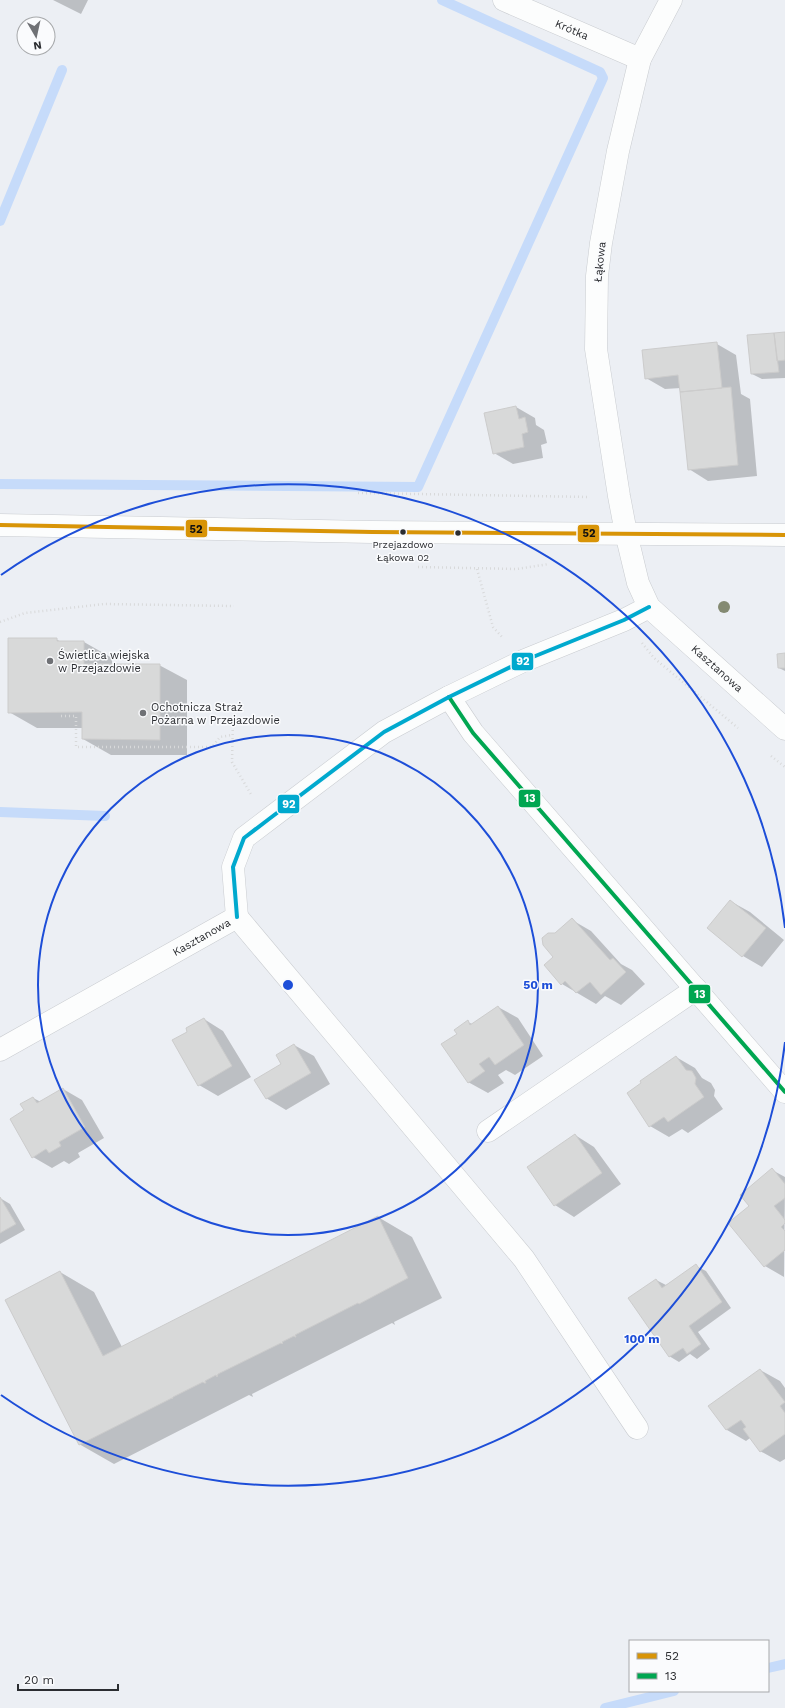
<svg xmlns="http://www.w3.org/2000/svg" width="785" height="1708" viewBox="0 0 785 1708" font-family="'Work Sans',sans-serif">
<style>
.shadow{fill:#0003}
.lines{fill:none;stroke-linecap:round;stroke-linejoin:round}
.stream{stroke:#c6dbfa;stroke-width:10}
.building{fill:#d8d9d9;stroke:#ccc}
.minor-casing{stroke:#c9ccd0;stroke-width:23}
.path{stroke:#d8d9da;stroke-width:2.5;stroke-dasharray:1 3;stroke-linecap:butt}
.minor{stroke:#fcfdfd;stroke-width:22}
.bus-1-casing{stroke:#fafbfd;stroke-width:7}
.bus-2-casing{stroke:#fafbfd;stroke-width:7}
.bus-3-casing{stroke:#fafbfd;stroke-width:7}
.bus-1{stroke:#d89407;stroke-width:4}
.bus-2{stroke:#00a651;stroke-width:4}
.bus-3{stroke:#00a9ce;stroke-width:4}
.tree{fill:#848a72}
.ring{fill:none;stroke:#1d4ed8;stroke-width:2}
.bus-dot{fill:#2b2d31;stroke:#fafbfd;stroke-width:1.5}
.poi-dot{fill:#6f7175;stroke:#fafbfd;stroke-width:1.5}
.labels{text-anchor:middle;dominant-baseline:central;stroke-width:3;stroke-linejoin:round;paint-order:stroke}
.bus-label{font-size:10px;fill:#2b2d31;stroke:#fafbfd}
.street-label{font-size:11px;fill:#2b2d31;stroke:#fafbfd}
.poi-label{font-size:11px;fill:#2b2d31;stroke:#fafbfd;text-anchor:start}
.centre{fill:#1d4ed8;stroke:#fafbfd;stroke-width:2}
.ring-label{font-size:12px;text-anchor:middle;font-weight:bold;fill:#1d4ed8;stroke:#fafbfd;stroke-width:3;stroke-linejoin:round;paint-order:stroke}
.line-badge{stroke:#fafbfd;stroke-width:1.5}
.badge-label{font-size:11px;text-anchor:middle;font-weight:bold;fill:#fff}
.pale-badge-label{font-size:11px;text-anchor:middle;font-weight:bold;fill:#111}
</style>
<rect width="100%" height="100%" fill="#eceff4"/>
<!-- shadow -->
<path class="shadow" d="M53,0H88L81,14Z
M785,332V378L762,379L752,374Z
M717,344L736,355L741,394L750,399L757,476L708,481L689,469L681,388L665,389L646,378Z
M516,407L535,418L536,425L544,430L547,443L541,445L543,458L513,464L494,453Z
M56,639L61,642H84L112,658V665H159L187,680V755H111L83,739V728H37L9,712Z
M785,654V671L779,668Z
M730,901L750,912L784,940L762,967L743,956Z
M572,920L591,931L621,964L632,970L645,984L621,1005L605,996L596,1004L562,984L554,957L555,934Z
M498,1007L518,1018L543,1056L515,1075L506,1070L498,1075L504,1083L488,1093L468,1082L458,1034L468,1022L472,1024Z
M204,1019L223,1031L251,1077L218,1096L199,1085L189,1032Z
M294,1045L314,1056L330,1084L286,1110L266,1098L282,1064Z
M676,1057L695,1068L702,1078L711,1083L715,1090L714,1096L723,1109L688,1133L682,1129L669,1137L650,1126Z
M63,1089L82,1100L104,1138L78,1153L80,1157L69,1164L64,1161L52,1168L33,1157L25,1111L33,1098L41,1102Z
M575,1135L594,1147L621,1184L574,1217L555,1205L528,1167Z
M772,1170L785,1177L784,1277L765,1266L751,1206Z
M0,1198L10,1204L25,1230L0,1244Z
M378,1217L412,1237L442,1298L394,1322L395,1325L392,1323L252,1394L253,1397L249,1395L114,1464L79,1444L60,1272L94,1292L122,1347Z
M696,1266L706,1271L731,1308L698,1332L710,1349L697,1359L690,1354L679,1362L669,1356L656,1280L666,1285Z
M760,1370L780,1381L785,1388V1459L780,1462L760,1451L750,1438L746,1441L727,1430L710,1406Z"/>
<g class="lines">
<!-- stream -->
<path class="stream" d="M0,221L62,70
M0,484L418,487L603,78L600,72L442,0
M0,812L105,816
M768,1668L785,1664
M605,1708L674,1691"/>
</g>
<!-- building -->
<path class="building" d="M785,332V360L777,361L774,333Z
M774,333L779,372L751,374L747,335Z
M717,342L722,388L680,392L678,375L645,379L642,350Z
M731,387L738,465L688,470L680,392Z
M516,406L519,419L525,417L528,432L522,434L524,447L493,454L484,413Z
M8,638H57V641H84V664H160V740L82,739V712L8,713Z
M785,653V668H778L777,654Z
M730,900L766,928L742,957L707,928Z
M572,918L610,960L613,958L626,972L601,995L590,982L576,993L565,981L561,985L544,965L553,957L543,945L542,938L548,933H555Z
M498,1006L524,1045L495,1065L489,1057L479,1064L485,1071L468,1083L441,1044L457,1034L454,1030L468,1020L470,1025Z
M204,1018L232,1066L198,1086L172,1040L187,1032L186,1028Z
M294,1044L311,1073L266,1099L254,1080L281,1064L276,1055Z
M676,1056L686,1070L692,1071L696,1078L695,1084L704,1097L668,1122L664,1117L649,1127L627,1093L641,1083L640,1081Z
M63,1088L85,1127L59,1142L61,1146L49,1153L46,1149L32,1158L10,1119L24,1110L20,1104L33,1097L37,1103Z
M575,1134L602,1173L554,1206L527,1167Z
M772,1168L785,1184V1198L774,1206L785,1220V1223L781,1227L785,1231V1250L764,1267L728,1223L749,1206L740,1195Z
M0,1197L16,1224L0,1233Z
M378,1216L408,1278L359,1304L358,1303L295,1335L296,1337H295L294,1336L282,1342L283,1343L282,1344L281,1343L218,1374L217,1377L216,1375L205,1381L206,1383H204L203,1382L173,1397L172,1399V1398L79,1445L5,1300L60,1271L103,1356Z
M696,1264L722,1302L689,1326L701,1344L687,1354L683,1348L669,1357L628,1298L656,1279L662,1288Z
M760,1369L785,1402L780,1406L785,1413V1434L760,1452L743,1429L746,1427L741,1420L726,1430L708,1406Z"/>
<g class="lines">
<!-- minor casing -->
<g class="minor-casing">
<g id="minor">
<path id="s1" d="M504,0L640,59"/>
<path id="s2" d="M671,0L640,59L618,151L601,243L597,276L596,349L619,496L626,533L638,583L649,607L785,729"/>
<path d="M0,525L372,532L785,535"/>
<path d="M449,697L473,733L785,1092"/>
<path d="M237,917L524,1259L637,1428"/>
<path d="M237,917L233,867L244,838L269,819L384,732L449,697L523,661L624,620L649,607"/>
<path id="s3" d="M0,1050L237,917"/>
<path d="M488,1131L696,989"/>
</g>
</g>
<!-- path -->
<path class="path" d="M358,493L590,497
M418,567L517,569L549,564
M477,569L493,627L503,638
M0,622L25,613L104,604L234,606
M642,643L654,658L738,728
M61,716H76V747H212L220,737L232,735
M233,718L232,762L252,796
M771,756L785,767"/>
<!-- minor -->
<use href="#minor" class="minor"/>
<!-- bus-1 casing -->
<g class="bus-1-casing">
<path id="bus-1" d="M0,525L372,532L785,535"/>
</g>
<!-- bus-2 casing -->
<g class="bus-2-casing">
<path id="bus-2" d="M449,697L473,733L785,1092"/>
</g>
<!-- bus-3 casing -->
<g class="bus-3-casing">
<path id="bus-3" d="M237,917L233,867L244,838L269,819L384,732L449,697L523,661L624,620L649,607"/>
</g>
<!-- bus-1 -->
<use href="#bus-1" class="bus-1"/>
<!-- bus-2 -->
<use href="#bus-2" class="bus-2"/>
<!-- bus-3 -->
<use href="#bus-3" class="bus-3"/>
</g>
<!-- trees -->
<circle class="tree" cx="724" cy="607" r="6"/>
<!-- distance rings -->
<g class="ring">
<circle cx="288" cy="985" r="250"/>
<path d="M785 1042A500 500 0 0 1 1 1395M1 575A500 500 0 0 1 785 928"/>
</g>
<!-- markers -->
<g class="bus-dot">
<circle cx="403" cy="532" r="3.5"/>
<circle cx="458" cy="533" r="3.5"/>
</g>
<g class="poi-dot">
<circle cx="50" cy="661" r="4"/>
<circle cx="143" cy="713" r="4"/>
</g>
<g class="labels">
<!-- bus labels -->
<g class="bus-label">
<text x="403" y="544">Przejazdowo<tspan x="403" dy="13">Łąkowa 02</tspan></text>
</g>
<!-- street labels -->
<g class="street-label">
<text stroke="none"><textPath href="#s1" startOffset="74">Krótka</textPath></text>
<text transform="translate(600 262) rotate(-84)">Łąkowa</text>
<text stroke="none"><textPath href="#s2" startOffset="717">Kasztanowa</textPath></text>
<text stroke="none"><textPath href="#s3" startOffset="231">Kasztanowa</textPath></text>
</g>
<!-- poi labels -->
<g class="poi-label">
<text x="58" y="655">Świetlica wiejska<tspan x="58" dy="13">w Przejazdowie</tspan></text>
<text x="151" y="707">Ochotnicza Straż<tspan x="151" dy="13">Pożarna w Przejazdowie</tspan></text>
</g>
</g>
<circle cx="288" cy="985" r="6" class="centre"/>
<g class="ring-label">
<text x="538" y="989">50 m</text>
<text x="642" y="1343">100 m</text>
</g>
<g class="line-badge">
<rect x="185" y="519" width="23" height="19" rx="4" fill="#d89407"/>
<rect x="577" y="524" width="23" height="19" rx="4" fill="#d89407"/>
<rect x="511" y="652" width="23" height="19" rx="4" fill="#00a9ce"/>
<rect x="518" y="789" width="23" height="19" rx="4" fill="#00a651"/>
<rect x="277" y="794" width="23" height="20" rx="4" fill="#00a9ce"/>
<rect x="688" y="984" width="23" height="20" rx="4" fill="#00a651"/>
</g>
<g class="badge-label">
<text x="523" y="665">92</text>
<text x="530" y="802">13</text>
<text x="289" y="808">92</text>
<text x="700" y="998">13</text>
</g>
<g class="pale-badge-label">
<text x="196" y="533">52</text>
<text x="589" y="537">52</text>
</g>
<!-- legend -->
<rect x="629" y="1640" width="140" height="52" fill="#fafbfd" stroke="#a7a9ab"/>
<rect x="637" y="1653" width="20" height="6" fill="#d89407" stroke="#a7a9ab"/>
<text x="665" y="1660" font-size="12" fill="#2b2d31">52</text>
<rect x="637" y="1673" width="20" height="6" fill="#00a651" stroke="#a7a9ab"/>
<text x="665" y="1680" font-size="12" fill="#2b2d31">13</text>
<!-- north arrow -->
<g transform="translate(36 36) rotate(171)"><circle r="19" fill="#fafbfd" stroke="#a7a9ab"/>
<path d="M0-3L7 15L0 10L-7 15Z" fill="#6f7175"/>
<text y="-6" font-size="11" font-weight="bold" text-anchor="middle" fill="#2b2d31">N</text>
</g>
<!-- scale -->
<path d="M18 1684v6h100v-6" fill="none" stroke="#2b2d31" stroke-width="2"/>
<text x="24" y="1684" font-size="12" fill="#2b2d31" stroke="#fafbfd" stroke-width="3" paint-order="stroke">20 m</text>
</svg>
